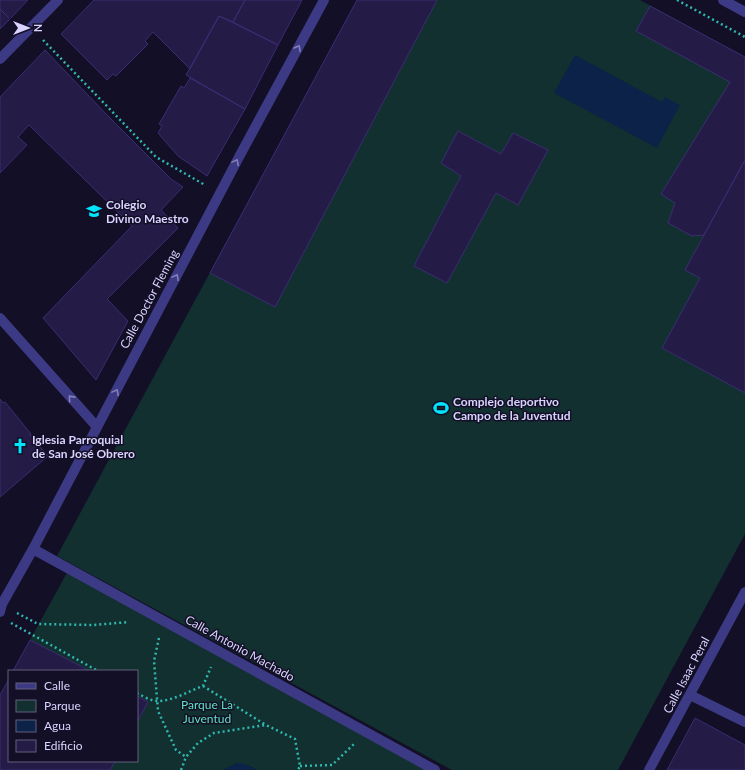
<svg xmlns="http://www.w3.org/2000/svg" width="745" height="770" viewBox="0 0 745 770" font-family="Lato,sans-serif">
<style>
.green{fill:#12302f}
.water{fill:#0c2248}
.building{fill:#241b47;stroke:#3b2d73}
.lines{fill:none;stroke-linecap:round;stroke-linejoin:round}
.path{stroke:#2fb8b0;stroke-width:2.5;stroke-dasharray:2 3;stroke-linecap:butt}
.street{stroke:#3d3a85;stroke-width:10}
.oneway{stroke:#837fbc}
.labels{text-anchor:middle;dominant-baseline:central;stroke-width:3;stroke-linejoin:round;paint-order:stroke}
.poi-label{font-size:12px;font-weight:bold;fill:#d9d4ff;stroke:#130f26;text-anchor:start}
.street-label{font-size:12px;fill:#d9d4ff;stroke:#130f26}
.park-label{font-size:12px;fill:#5fe0c0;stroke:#130f26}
</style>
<rect width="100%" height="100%" fill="#130f26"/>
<!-- green -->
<path class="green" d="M357,0H640L745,57V534L618,770H452L57,556Z
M69,569L435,770H256L252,767L230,766L224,770H110L115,761H137V722L148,702L137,696V671H90L30,640Z"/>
<!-- water -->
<path class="water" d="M575,55L662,102L665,97L680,105L657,148L554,93Z
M237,763C245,764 250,765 256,770H224L230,766Z"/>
<!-- building -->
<path class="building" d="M0,0H28L10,19L0,9Z
M94,0H245L233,22L219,16L190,69L153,32L145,41L148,44L116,76L113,74L107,80L61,34Z
M245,0H302L278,45L233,22Z
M357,0H437L275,307L210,273Z
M650,6L745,57V160L704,235L692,236L668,223L675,203L661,194L730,82L636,31Z
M0,9L10,19L0,29Z
M219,16L278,45L245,109L186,75Z
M45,50L108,116L171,179L183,187L161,210L178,228L107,299L128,321L96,380L43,318L132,226L29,125L18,137L27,145L0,173V97Z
M190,78L245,109L207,176L178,156L158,133L162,126L159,124L181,86L184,88Z
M458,131L501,154L513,133L548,150L518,205L496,193L447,283L414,266L461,176L441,163Z
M745,160V393L662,348L700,278L685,270Z
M0,399L3,403L5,402L31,434L30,435L48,456L0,497Z
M30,640L90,671H13Z
M9,679V761H115L110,770H0V695Z
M137,696L148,702L137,722Z
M695,718L745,745V770H667Z"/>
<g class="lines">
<!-- path -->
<path class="path" d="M677,0L745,37
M43,40L156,157L205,185
M17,613L38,624L93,625L129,622
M11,623L98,671
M159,638L154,661L158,711L176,750L186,757
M203,686L266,725
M137,693C143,696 150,701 158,701C173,701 189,691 203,686L211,667
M300,766L332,765L354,744
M181,770L186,757L198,743L214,733L266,725L295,739L300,766L298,770"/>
<!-- street -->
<path class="street" d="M723,0L745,12
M0,59L58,0
M0,318L97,427
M33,549L435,770
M0,612L2,604L33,549L239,157L324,0
M690,695L745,722
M649,770L745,592"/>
</g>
<!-- one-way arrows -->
<defs><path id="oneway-chevron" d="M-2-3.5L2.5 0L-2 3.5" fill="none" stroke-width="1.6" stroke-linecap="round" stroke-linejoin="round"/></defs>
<g class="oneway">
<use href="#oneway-chevron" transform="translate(298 48) rotate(-61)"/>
<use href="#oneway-chevron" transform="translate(236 162) rotate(-62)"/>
<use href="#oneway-chevron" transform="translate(176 277) rotate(-62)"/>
<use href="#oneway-chevron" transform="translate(116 392) rotate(-62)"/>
<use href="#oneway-chevron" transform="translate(71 398) rotate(-132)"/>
</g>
<!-- icons -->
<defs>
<g id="school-bare" transform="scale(1.2)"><path d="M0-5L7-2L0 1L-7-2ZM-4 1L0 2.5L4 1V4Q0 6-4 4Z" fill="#00e5ff" stroke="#130f26" stroke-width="2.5" paint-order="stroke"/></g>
<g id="stadium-bare" transform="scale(1.2)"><path d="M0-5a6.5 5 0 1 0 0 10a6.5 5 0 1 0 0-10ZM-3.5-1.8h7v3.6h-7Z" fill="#00e5ff" stroke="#130f26" stroke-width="2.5" paint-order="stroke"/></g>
<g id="church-bare" transform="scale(1.2)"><path d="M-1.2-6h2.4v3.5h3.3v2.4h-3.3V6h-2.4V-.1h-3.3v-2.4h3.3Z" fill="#00e5ff" stroke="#130f26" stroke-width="2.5" paint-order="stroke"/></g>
</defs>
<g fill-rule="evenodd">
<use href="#school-bare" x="94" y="211"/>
<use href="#stadium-bare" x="441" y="408"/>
<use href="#church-bare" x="20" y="446"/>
</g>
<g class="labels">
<!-- poi labels -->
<g class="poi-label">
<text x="106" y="204">Colegio<tspan x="106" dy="14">Divino Maestro</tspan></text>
<text x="453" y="401">Complejo deportivo<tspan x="453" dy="14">Campo de la Juventud</tspan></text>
<text x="32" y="439">Iglesia Parroquial<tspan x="32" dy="14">de San José Obrero</tspan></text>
</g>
<!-- street labels -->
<g class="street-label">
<text transform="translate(149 299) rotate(-62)">Calle Doctor Fleming</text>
<text transform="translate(240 648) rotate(29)">Calle Antonio Machado</text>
<text transform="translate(686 675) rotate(-62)">Calle Isaac Peral</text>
</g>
<!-- park labels -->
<g class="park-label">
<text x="207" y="704">Parque La<tspan x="207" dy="14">Juventud</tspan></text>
</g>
</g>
<!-- legend -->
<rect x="8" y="670" width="130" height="92" fill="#130f26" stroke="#625e7d"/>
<rect x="16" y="683" width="20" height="6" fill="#3d3a85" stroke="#625e7d"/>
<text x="44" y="690" font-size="12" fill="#d9d4ff">Calle</text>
<rect x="16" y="700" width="20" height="12" fill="#12302f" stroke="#625e7d"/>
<text x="44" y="710" font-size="12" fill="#d9d4ff">Parque</text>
<rect x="16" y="720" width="20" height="12" fill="#0c2248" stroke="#625e7d"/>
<text x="44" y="730" font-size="12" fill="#d9d4ff">Agua</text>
<rect x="16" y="740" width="20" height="12" fill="#241b47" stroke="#625e7d"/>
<text x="44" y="750" font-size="12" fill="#d9d4ff">Edificio</text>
<!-- north arrow -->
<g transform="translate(28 28) rotate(90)" stroke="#130f26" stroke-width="3" paint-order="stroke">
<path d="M0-3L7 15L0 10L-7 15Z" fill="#d9d4ff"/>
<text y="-6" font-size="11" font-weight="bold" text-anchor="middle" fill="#d9d4ff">N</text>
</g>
</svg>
